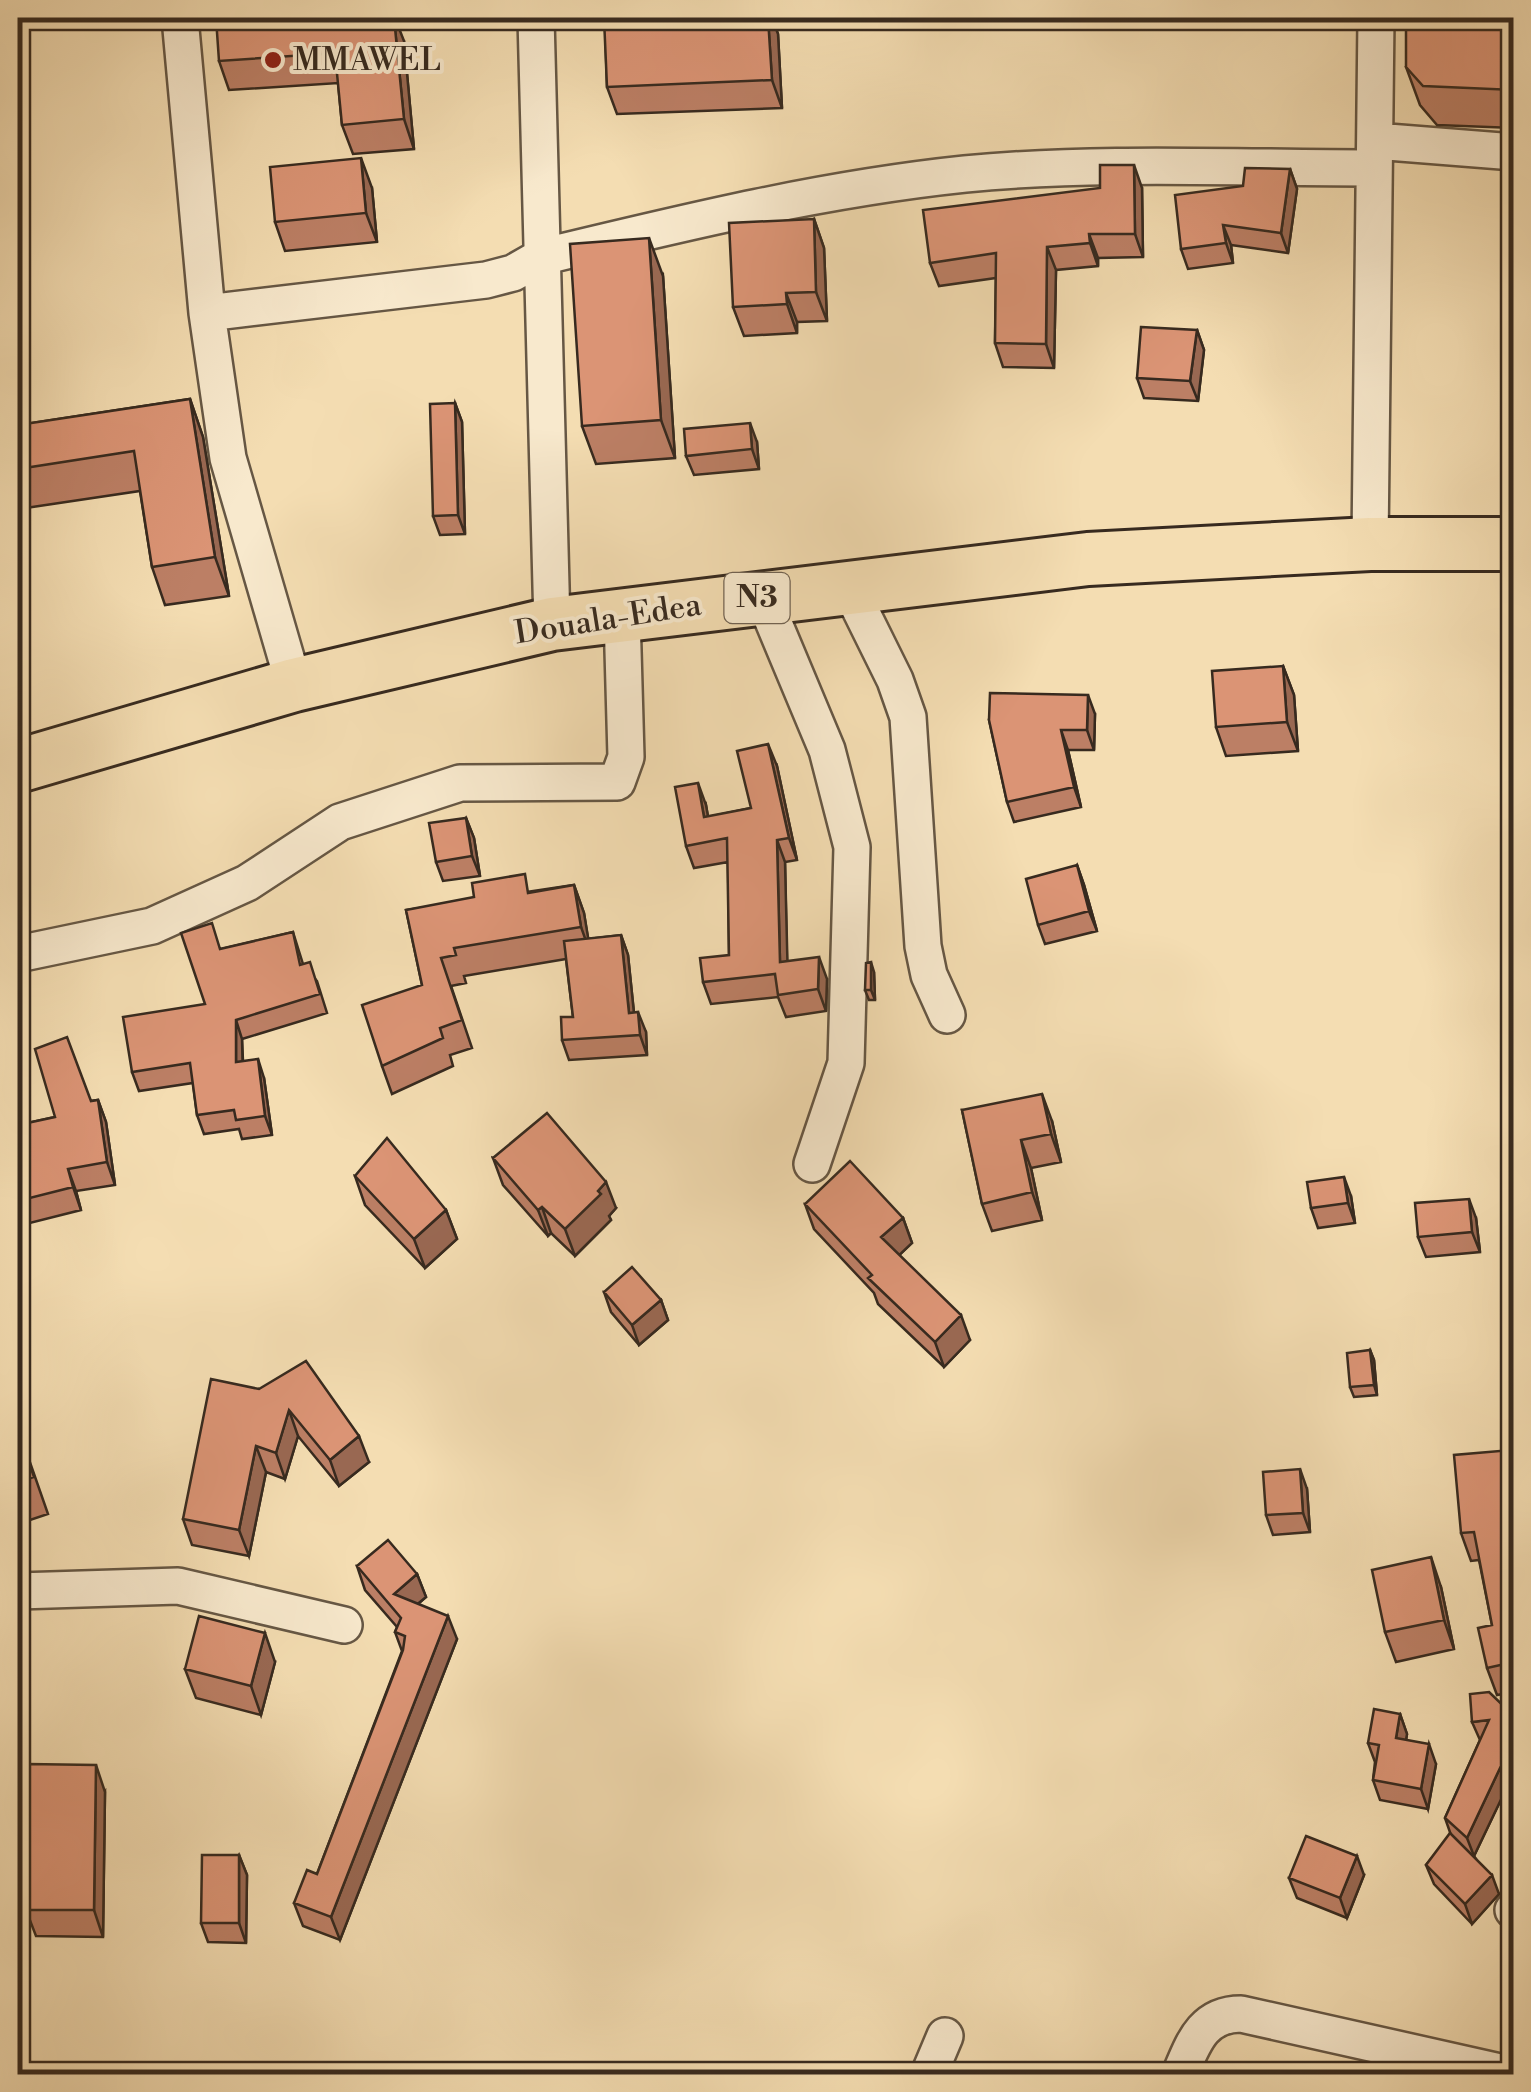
<svg xmlns="http://www.w3.org/2000/svg" width="1531" height="2092" viewBox="0 0 1531 2092" font-family="'Libre Bodoni',serif">
<style>
.lines{fill:none;stroke-linecap:round;stroke-linejoin:round}
.minor-casing{stroke:#665744;stroke-width:40}
.highway-casing{stroke:#372a1f;stroke-width:58}
.minor{stroke:#f8e9cd;stroke-width:35}
.highway{stroke:#f4ddb2;stroke-width:52}
.wall{fill:#bc7f65;stroke:#372a1f;stroke-width:2.5}
.shaded-wall{fill:#996852;stroke:#372a1f;stroke-width:2.5}
.building{fill:#db9475;stroke:#372a1f;stroke-width:2.5}
.poi-dot{fill:#8f2418;stroke:#f8e9cd;stroke-width:4}
.labels{text-anchor:middle;dominant-baseline:central;stroke-width:8;stroke-linejoin:round;paint-order:stroke}
.shield{fill:#f8e9cd;stroke:#716353;stroke-width:2.5}
.shield-label{font-size:30px;font-weight:bold;fill:#372a1f}
.poi-label{font-size:32px;fill:#372a1f;stroke:#f8e9cd;text-anchor:start}
.street-label{font-size:32px;fill:#372a1f;stroke:#f8e9cd}
</style>
<rect width="100%" height="100%" fill="#f4ddb2"/>
<filter id="stains"><feTurbulence type="fractalNoise" baseFrequency=".002" numOctaves="4"/><feColorMatrix values="0 0 0 0 .2 0 0 0 0 .09 0 0 0 0 .02 0 0 0 .5 -.17"/></filter>
<radialGradient id="worn" r=".72"><stop offset=".6" stop-color="#630" stop-opacity="0"/><stop offset="1" stop-color="#630" stop-opacity=".3"/></radialGradient>
<g class="lines">
<!-- minor casing -->
<g class="minor-casing">
<path id="minor" d="M180,18L207,313L228,458L294,685
M536,18L552,624
M1375,141L1514,152
M207,313L486,280L513,273L541,257C682,223 821,189 965,174C1100,161 1239,168 1374,168
M1370,544L1376,18
M849,587L895,680L908,717L923,946L929,975L947,1015
M763,597L827,750L852,847L846,1063L812,1164
M18,954L152,926L247,883L340,822L460,783L617,782L626,757L622,615
M18,1591L178,1586L344,1625
M1513,1910H1514
M929,2074L945,2036
M1180,2074C1193,2044 1202,2014 1241,2014L1509,2074"/>
</g>
<!-- highway casing -->
<g class="highway-casing">
<path id="highway" d="M18,766L294,685L552,624L1088,559L1370,544H1514"/>
</g>
<!-- minor -->
<use href="#minor" class="minor"/>
<!-- highway -->
<use href="#highway" class="highway"/>
</g>
<!-- wall -->
<path class="wall" d="M311,18L312,19L404,41L414,149L353,154L342,125L338,83L229,90L219,61Z
M601,18H772L778,34L782,108L617,114L607,87L605,27Z
M1514,18V128L1437,125L1420,105L1406,67Z
M1290,169L1297,189L1288,253L1231,245L1233,263L1188,269L1181,249L1243,186Z
M372,188L377,242L285,251L275,222Z
M1100,188H1142L1143,257L1098,258V266L1056,270L1054,368L1003,367L995,343L996,278L939,286L930,263Z
M814,219L824,248L827,321L797,322V333L744,336L733,307Z
M663,276L675,458L596,464L582,426Z
M1197,330L1204,350L1198,401L1144,398L1137,378Z
M190,399L203,437L229,596L165,605L152,567L140,491L19,509L18,505V425Z
M455,403L462,422L465,534L440,535L433,516Z
M757,442L759,469L694,475L686,456Z
M1283,666L1294,695L1298,751L1226,756L1216,727Z
M1095,714L1094,750H1068L1081,807L1014,822L1007,802L989,720Z
M777,766L797,860L785,862L787,961L827,979L826,1011L786,1017L778,997L711,1004L703,982L729,955L728,862L694,868L686,846L706,805L708,817L751,808Z
M466,818L474,838L480,876L443,881L436,862Z
M1077,865L1084,885L1097,931L1045,944L1038,925Z
M574,885L584,913L588,939L621,935L628,955L634,1013L646,1032L647,1055L569,1060L562,1040L573,1017L566,959L464,976L466,983L451,986L472,1048L450,1055L453,1066L392,1094L382,1066L422,985L406,910Z
M293,932L303,964L317,981L327,1013L242,1039L243,1061L264,1078L272,1135L242,1139L239,1129L204,1134L197,1115L193,1083L139,1091L132,1072L205,1004L221,949Z
M874,972L875,1000H869L865,990Z
M18,1041L24,1060L18,1063Z
M98,1100L106,1122L115,1185L76,1191L81,1210L18,1226V1125L55,1117L91,1101Z
M962,1110L1052,1121L1061,1162L1031,1168L1042,1220L992,1231L982,1204Z
M493,1158L616,1208L609,1216L611,1220L575,1256L551,1233L548,1236L503,1185Z
M355,1176L446,1210L457,1239L425,1268L365,1205Z
M1351,1196L1355,1223L1318,1228L1311,1208Z
M805,1204L903,1218L912,1243L899,1255L970,1340L944,1367L878,1304L874,1293L814,1229Z
M1476,1218L1480,1252L1426,1257L1418,1237Z
M18,1252L24,1287L18,1288Z
M604,1292L661,1300L668,1320L639,1345L611,1312Z
M1370,1350L1374,1360L1377,1395L1354,1397L1350,1387Z
M259,1389L369,1462L339,1486L298,1436L285,1479L266,1472L249,1556L192,1545L183,1519Z
M18,1428L48,1514L18,1524Z
M1514,1458V1692L1497,1695L1487,1668L1492,1625L1479,1560L1471,1561L1461,1533Z
M1307,1489L1310,1532L1273,1535L1266,1515Z
M357,1566L417,1574L426,1597L418,1604L457,1639L340,1940L303,1926L294,1903L317,1874L402,1651L395,1632L397,1627L365,1590Z
M1441,1587L1454,1649L1396,1662L1385,1632Z
M275,1662L261,1715L196,1698L185,1669Z
M1400,1714L1407,1734L1406,1740L1436,1764L1428,1809L1380,1800L1373,1780L1375,1762L1368,1743Z
M1514,1716V1793L1507,1787L1474,1856L1499,1894L1472,1924L1434,1884L1426,1865L1451,1835L1445,1818L1480,1740L1472,1722Z
M105,1792L103,1937L36,1936L26,1910Z
M239,1855L247,1875L246,1943L208,1942L201,1923Z
M1364,1875L1347,1918L1297,1898L1289,1878Z"/>
<!-- shaded-wall -->
<path class="shaded-wall" d="M394,18H395L404,41L414,149L404,119Z
M768,18H772L778,34L782,108L772,80Z
M361,158L372,188L377,242L366,213Z
M1134,165L1142,188L1143,257L1135,234Z
M1290,169L1297,189L1288,253L1281,233Z
M814,219L824,248L827,321L816,292Z
M1223,225L1231,245L1233,263L1226,243Z
M1089,234L1098,258V266L1090,243Z
M649,238L663,276L675,458L661,420Z
M1047,247L1056,270L1054,368L1046,344Z
M786,293L797,322V333L787,304Z
M1197,330L1204,350L1198,401L1190,381Z
M190,399L203,437L229,596L215,557Z
M455,403L462,422L465,534L458,515Z
M750,423L757,442L759,469L752,449Z
M1283,666L1294,695L1298,751L1287,722Z
M1088,695L1095,714L1094,750L1087,730Z
M1061,730L1068,750L1081,807L1074,787Z
M768,744L777,766L797,860L789,838Z
M698,783L706,805L712,840L704,817Z
M466,818L474,838L480,876L472,856Z
M777,840L785,862L788,985L780,962Z
M1077,865L1084,885L1097,931L1089,911Z
M574,885L584,913L591,955L581,927Z
M621,935L628,955L636,1033L629,1013Z
M819,957L827,979L826,1011L818,989Z
M871,962L874,972L875,1000L871,990Z
M638,1012L646,1032L647,1055L640,1035Z
M236,1020L242,1039L243,1081L236,1062Z
M258,1059L264,1078L272,1135L265,1116Z
M1042,1094L1052,1121L1061,1162L1051,1134Z
M98,1100L106,1122L115,1185L107,1162Z
M1021,1140L1031,1168L1042,1220L1032,1192Z
M68,1169L76,1191L81,1210L73,1187Z
M1344,1177L1351,1196L1355,1223L1348,1203Z
M606,1182L616,1208L609,1216L611,1220L575,1256L565,1229Z
M1469,1199L1476,1218L1480,1252L1472,1232Z
M542,1207L551,1233L548,1236L538,1210Z
M446,1210L457,1239L425,1268L414,1239Z
M903,1218L912,1243L891,1263L881,1237Z
M18,1252L24,1287L18,1270Z
M661,1300L668,1320L639,1345L632,1325Z
M961,1315L970,1340L944,1367L935,1342Z
M1370,1350L1374,1360L1377,1395L1374,1385Z
M289,1410L298,1436L285,1479L276,1453Z
M359,1436L369,1462L339,1486L330,1460Z
M256,1446L266,1472L249,1556L239,1530Z
M1300,1469L1307,1489L1310,1532L1303,1513Z
M1431,1557L1441,1587L1454,1649L1444,1620Z
M417,1574L426,1597L402,1617L394,1594Z
M448,1616L457,1639L340,1940L331,1917Z
M265,1633L275,1662L261,1715L251,1686Z
M1400,1714L1407,1734L1403,1758L1396,1738Z
M1429,1744L1436,1764L1428,1809L1421,1789Z
M96,1765L105,1792L103,1937L94,1910Z
M1500,1768L1507,1787L1474,1856L1467,1838Z
M239,1855L247,1875L246,1943L239,1923Z
M1357,1856L1364,1875L1347,1918L1340,1898Z
M1492,1875L1499,1894L1472,1924L1465,1904Z"/>
<!-- building -->
<path class="building" d="M216,18H305L306,20L331,18H394L404,119L342,125L335,53L219,61Z
M604,18H768L772,80L607,87Z
M1406,18H1514V90L1423,86L1406,67Z
M361,158L366,213L275,222L270,167Z
M1100,165H1134L1135,234H1089L1090,243L1047,247L1046,344L995,343L996,253L930,263L923,210L1100,188Z
M1245,168L1290,169L1281,233L1223,225L1226,243L1181,249L1175,195L1243,186Z
M814,219L816,292L786,293L787,304L733,307L729,223Z
M649,238L661,420L582,426L570,244Z
M1141,327L1197,330L1190,381L1137,378Z
M190,399L215,557L152,567L134,451L18,469V425Z
M455,403L458,515L433,516L430,404Z
M750,423L752,449L686,456L684,429Z
M1283,666L1287,722L1216,727L1212,671Z
M990,693L1088,695L1087,730H1061L1074,787L1007,802L989,720Z
M768,744L789,838L777,840L780,962L819,957L818,989L778,995L775,974L703,982L700,958L729,955L727,838L686,846L675,787L698,783L704,817L751,808L737,751Z
M466,818L472,856L436,862L429,823Z
M1077,865L1089,911L1038,925L1026,879Z
M525,874L528,893L574,885L581,927L454,948L456,955L441,958L462,1020L440,1028L443,1038L382,1066L362,1005L422,985L406,910L474,897L472,883Z
M212,923L220,949L293,932L300,965L310,962L320,994L236,1020V1062L258,1059L265,1116L236,1120L234,1110L197,1115L190,1063L132,1072L123,1017L205,1004L181,933Z
M621,935L629,1013L638,1012L640,1035L562,1040L561,1017H573L564,941Z
M871,962V990H865L866,963Z
M67,1037L91,1101L98,1100L107,1162L68,1169L73,1187L18,1201V1125L55,1117L35,1049Z
M1042,1094L1051,1134L1021,1140L1032,1192L982,1204L962,1110Z
M547,1113L606,1182L598,1191L601,1194L565,1229L542,1207L538,1210L493,1158Z
M387,1138L446,1210L414,1239L355,1176Z
M850,1161L903,1218L881,1237L961,1315L935,1342L868,1278L872,1275L805,1204Z
M1344,1177L1348,1203L1311,1208L1307,1182Z
M1469,1199L1472,1232L1418,1237L1415,1203Z
M632,1267L661,1300L632,1325L604,1292Z
M1370,1350L1374,1385L1350,1387L1347,1353Z
M306,1361L359,1436L330,1460L289,1410L276,1453L256,1446L239,1530L183,1519L211,1379L259,1389Z
M18,1429L34,1477L18,1482Z
M1511,1450L1514,1481V1556H1511L1514,1570V1662L1487,1668L1478,1628L1492,1625L1474,1532L1461,1533L1454,1455Z
M1300,1469L1303,1513L1266,1515L1263,1472Z
M388,1540L417,1574L394,1594L448,1616L331,1917L294,1903L307,1870L317,1874L403,1650L405,1636L395,1632L401,1618L357,1566Z
M1431,1557L1444,1620L1385,1632L1372,1570Z
M199,1616L265,1633L251,1686L185,1669Z
M1489,1692L1514,1716V1781L1500,1768L1467,1838L1445,1818L1489,1720L1472,1722L1470,1694Z
M1374,1709L1400,1714L1396,1738L1429,1744L1421,1789L1373,1780L1379,1745L1368,1743Z
M27,1764L96,1765L94,1910H26Z
M1450,1833L1492,1875L1465,1904L1426,1865Z
M1306,1836L1357,1856L1340,1898L1289,1878Z
M202,1855H239V1923H201Z"/>
<!-- markers -->
<circle class="poi-dot" cx="273" cy="60" r="10"/>
<g class="labels">
<!-- shield labels -->
<rect class="shield" x="724.5" y="573" width="65" height="50" rx="8"/>
<g class="shield-label">
<text x="757" y="598">N3</text>
</g>
<!-- poi labels -->
<g class="poi-label">
<text x="293" y="60">MMAWEL</text>
</g>
<!-- street labels -->
<g class="street-label">
<text transform="translate(608 619) rotate(-9)">Douala-Edea</text>
</g>
</g>
<!-- margin -->
<rect width="1531" height="2092" fill="none" stroke="#f4ddb2" stroke-width="60"/>
<rect x="20" y="20" width="1491" height="2052" fill="none" stroke="#372a1f" stroke-width="5"/>
<rect x="30" y="30" width="1471" height="2032" fill="none" stroke="#372a1f" stroke-width="2.5"/>
<rect width="100%" height="100%" filter="url(#stains)"/>
<rect width="100%" height="100%" fill="url(#worn)"/>
</svg>
